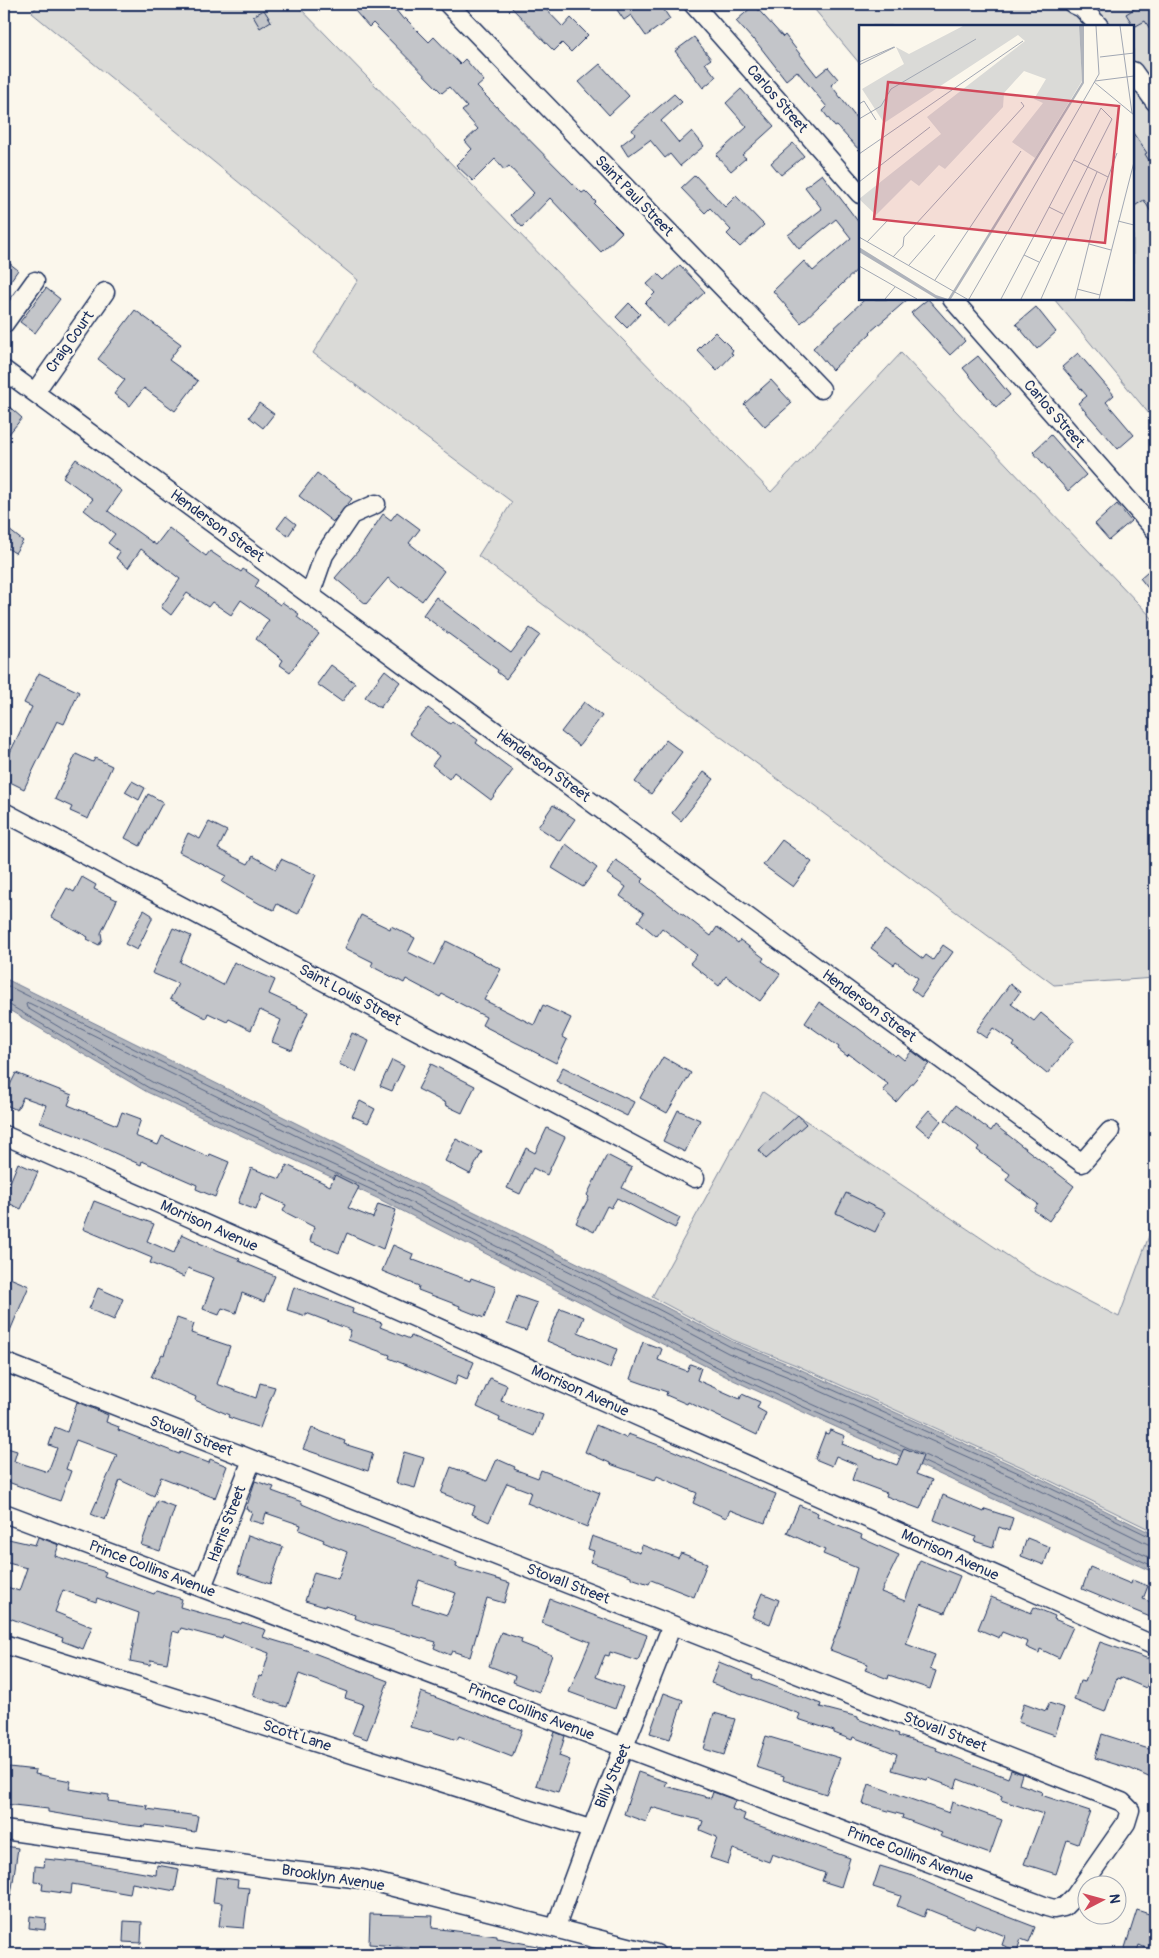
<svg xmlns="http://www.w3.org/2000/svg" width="1159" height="1958" viewBox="0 0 1159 1958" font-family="Pangolin,sans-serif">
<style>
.green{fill:#dadad7;stroke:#7a849a}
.water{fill:#afb3bb;stroke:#747e96}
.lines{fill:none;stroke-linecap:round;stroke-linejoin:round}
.shore{stroke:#566483;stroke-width:1}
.building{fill:#c3c5c9;stroke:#1b2f5e;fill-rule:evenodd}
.minor-casing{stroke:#1b2f5e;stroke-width:21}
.minor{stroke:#fbf7ec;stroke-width:18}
.labels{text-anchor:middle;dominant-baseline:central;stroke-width:5;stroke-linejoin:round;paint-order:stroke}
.street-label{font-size:15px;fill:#1b2f5e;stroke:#fbf7ec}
.inset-road{fill:none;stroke:#a1a7b3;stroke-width:1}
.view{fill:#d1495b;fill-opacity:0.15;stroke:#d1495b;stroke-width:2.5}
.inset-edge{fill:none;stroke:#1b2f5e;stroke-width:2.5}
</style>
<rect width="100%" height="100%" fill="#fbf7ec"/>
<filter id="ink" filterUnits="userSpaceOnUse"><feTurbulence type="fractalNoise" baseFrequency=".02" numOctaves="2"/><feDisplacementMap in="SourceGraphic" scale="10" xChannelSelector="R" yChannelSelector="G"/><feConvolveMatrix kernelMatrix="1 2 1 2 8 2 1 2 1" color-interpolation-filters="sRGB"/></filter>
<g filter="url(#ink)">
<!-- green -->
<path class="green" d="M38,4H296L771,492L901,353L1155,621V978L1054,985L478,556L512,502L313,353L358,280L32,13Z
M810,4H1155V421L1054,299H1133V26H860V64Z
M763,1092L1032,1272L1119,1317L1149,1236L1155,1239V1532L1024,1468L796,1365L733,1340L652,1297Z"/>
<!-- water -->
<path class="water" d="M4,978L650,1299L733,1342L795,1367L1023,1470L1155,1535V1573L731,1379L379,1199L147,1092L4,1007Z"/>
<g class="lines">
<!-- shore -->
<path class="shore" d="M4,984L648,1304L731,1347L793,1372L1021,1474L1155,1539
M4,1003L8,1004L149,1088L381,1194L733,1375L901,1451
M922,1461L1155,1567
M1155,1545L1148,1544L1019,1480L791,1378L728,1353L645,1309L29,1003L26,1004L27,1008L152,1082L383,1188L735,1369L1155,1560"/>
</g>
<!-- building -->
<path class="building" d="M363,4H391L404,20L405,18L429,42L434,37L460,64L465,59L484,81L477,87L582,193L585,191L596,202L594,204L622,232L601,252L550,198L522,227L511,215L534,193L509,166L504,170L495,159L473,181L456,165L472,149L465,141L478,129L462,111L467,107L449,87L442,93L373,23L369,27L355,11Z
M508,4H541L563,27L571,18L588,35L571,52L562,43L554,51Z
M613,4H660L670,19L646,36L631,15L624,20Z
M1142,4H1155V37L1145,21L1134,27L1126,14Z
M754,5L783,37L785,35L817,76L828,67L838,79L831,85L860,123V151L837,126L835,127L823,111L827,107L797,71L786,80L754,39L753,40L736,21Z
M264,10L271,21L260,28L253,16Z
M694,37L711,59L705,63L716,77L703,88L675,51Z
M600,64L629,96L609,115L579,82Z
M741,89L774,126L742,155L746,158L731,171L716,155L747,127L726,103Z
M674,94L682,102L661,121L679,143L692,131L704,146L680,166L670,154L665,158L650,140L628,156L621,145L635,134L632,130Z
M1133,133L1147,153L1145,154L1155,170V219L1144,200L1133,207Z
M793,143L804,156L781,175L771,163Z
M822,174L860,224V267L801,323L773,291L804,261L813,271L851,238L836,219L799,249L788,235L822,209L805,187Z
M695,175L725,207L736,196L764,225L740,247L727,234L731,230L710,208L705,213L681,188Z
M4,259L18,270L4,290Z
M680,265L705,292L667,327L645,303L655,293L647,284L658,274L664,280Z
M46,288L60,299L35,333L20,322Z
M865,299H908L870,332L871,333L832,370L813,348Z
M928,299L965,341L950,355L911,313Z
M629,303L640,314L627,328L616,317Z
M1036,307L1056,332L1037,349L1016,324Z
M135,310L181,344L169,360L198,381L175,411L144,388L130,406L114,394L125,380L98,359Z
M715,332L733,350L731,353L733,354L717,371L697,350Z
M1078,353L1114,395L1106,402L1134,435L1118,449L1078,403L1087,396L1062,367Z
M978,356L1010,395L996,407L963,368Z
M771,380L792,403L765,427L744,404Z
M4,402L22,418L4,440Z
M259,403L274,414L263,428L249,417Z
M1051,435L1086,475L1068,491L1033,452Z
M76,459L122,491L108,511L156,545L169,528L206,556L210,551L241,572L243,569L259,580L255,587L280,605L282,602L299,614L297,617L319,634L290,672L280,665L283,660L256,639L269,620L241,600L231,615L212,602L208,607L187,593L171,615L161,607L180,579L141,549L128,568L116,558L120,552L108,543L115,534L84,510L93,499L63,477Z
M317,473L352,499L333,522L299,496Z
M1117,504L1131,521L1109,540L1095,524Z
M397,512L420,529L409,543L444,571L422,601L402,586L400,588L388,578L366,604L335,578L358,551L383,514L391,520Z
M286,516L296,524L288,536L277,528Z
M4,526L23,541L15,553L4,546Z
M1155,565V597L1140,578Z
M436,597L511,653L530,628L540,635L506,679L497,672L498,670L423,615Z
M331,665L355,683L342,702L317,684Z
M385,670L400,682L380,708L365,697Z
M39,673L79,692L64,724L57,721L24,789L4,779V765L32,707L24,703Z
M584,702L602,716L579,746L561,732Z
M428,708L450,724L452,721L478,740L476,743L513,770L491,800L454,772L449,779L432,765L439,756L409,733Z
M666,740L682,752L651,794L635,782Z
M76,754L93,762L95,758L112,766L88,819L70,811L72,807L55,799Z
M704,772L714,779L681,821L672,813Z
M132,781L145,788L139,800L125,792Z
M148,794L163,802L140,846L125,838Z
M553,805L575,819L560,841L538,827Z
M209,822L227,831L218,849L248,864L253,856L276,869L281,859L316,875L298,914L277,904L274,910L260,904L222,882L226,876L179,852L188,833L200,839Z
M782,840L812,862L793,887L763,865Z
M566,844L597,868L583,887L552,868Z
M616,860L644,879L641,882L711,936L717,927L738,943L740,940L764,958L762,961L780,974L760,1001L726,976L719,986L690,963L697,955L662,928L656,936L638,921L644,913L620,896L626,887L607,874Z
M82,877L96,885L94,889L117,900L101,933L102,939L99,945L87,939L88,937L51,917L67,888L74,892Z
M144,910L152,915V919L137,950L125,944Z
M361,915L390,929L391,926L415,938L408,952L434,965L446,941L501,969L484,1000L534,1025L543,1005L571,1018L562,1037L567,1040L556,1063L482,1025L486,1017L442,994L440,997L406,979L404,983L371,966L373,962L345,948Z
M173,928L191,936L180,962L223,985L234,962L275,980L269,994L308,1012L292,1050L272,1042L281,1020L260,1010L251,1030L229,1019L227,1022L208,1013L206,1018L170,999L178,984L152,973Z
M885,930L923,959L926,955L933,960L943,945L953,952L921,997L911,989L918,978L896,962L894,965L871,948Z
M1010,984L1020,992L1011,1004L1034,1021L1041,1013L1074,1040L1047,1074L1013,1046L1015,1043L993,1028L986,1038L976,1031Z
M819,1002L855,1027V1026L895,1056L897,1054L904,1060L912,1051L929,1064L896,1102L883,1090L888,1084L849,1054L847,1056L838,1049L839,1047L805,1023Z
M352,1033L369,1041L356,1072L339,1064Z
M663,1057L691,1073L667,1113L640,1098Z
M392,1060L404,1066L392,1091L380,1086Z
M431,1064L475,1086L462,1113L445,1105L446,1103L418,1089Z
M563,1067L634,1102L627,1116L556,1081Z
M16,1073L72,1095L68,1105L117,1125L122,1112L141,1119L135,1136L158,1145L162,1136L209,1157L210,1154L229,1162L215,1197L196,1189L197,1185L142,1161L141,1165L75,1135L40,1122L46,1105L23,1097L17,1110L4,1104V1087L8,1089Z
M360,1101L375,1109L368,1123L352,1116Z
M956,1105L991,1131L995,1125L1074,1186L1049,1221L1034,1210L1038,1204L1006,1180L1010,1174L977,1150L979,1147L945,1120Z
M678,1110L700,1120L685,1152L663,1141Z
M929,1110L941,1121L929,1136L916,1125Z
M798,1115L806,1124L766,1159L759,1150Z
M547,1128L565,1137L547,1175L533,1168L520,1194L507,1188L526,1148L535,1153Z
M456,1139L482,1152L470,1174L445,1161Z
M607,1155L632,1168L622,1188L680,1218L675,1228L617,1198L611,1208L607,1206L594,1232L576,1223L589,1197L587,1195Z
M18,1163L38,1172L21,1209L4,1201V1197Z
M287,1165L330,1186L335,1175L359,1187L348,1208L373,1218L378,1204L396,1210L383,1249L347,1233L339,1253L310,1241L314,1227L283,1211L286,1205L262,1194L256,1210L238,1203L251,1168L280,1179Z
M846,1193L885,1212L875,1232L836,1213Z
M94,1201L154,1224L147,1241L174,1253L182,1234L199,1242V1243L240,1259L239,1261L275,1276L264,1302L242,1293L236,1313L222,1308L219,1315L203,1309L214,1278L188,1268L184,1277L150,1263L152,1258L83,1229Z
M393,1245L413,1254L411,1259L470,1281L471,1278L496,1287L484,1318L459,1308L460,1306L418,1290L419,1286L382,1271Z
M10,1278L29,1286L4,1345V1294Z
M294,1287L353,1309L352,1313L382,1323L380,1327L410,1339L411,1336L474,1362L467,1379L458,1375L455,1385L389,1358L390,1355L348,1340L351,1330L306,1313V1316L287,1310Z
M98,1288L123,1299L114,1320L89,1309Z
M517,1296L537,1303L526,1331L507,1324Z
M560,1308L584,1317L578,1332L617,1349L610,1368L547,1341Z
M177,1318L194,1324L191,1333L230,1346L217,1384L256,1398L260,1383L275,1387L260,1428L228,1417L229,1415L195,1400L196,1397L151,1377L162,1354L164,1355Z
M643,1342L662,1349L658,1360L687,1371L690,1364L701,1368L697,1380L740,1399L742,1394L760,1402L757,1408L766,1413L757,1435L688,1402L687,1404L666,1395L667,1392L630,1379Z
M490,1378L507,1385L501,1401L543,1415L535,1436L499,1421L500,1418L477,1407Z
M77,1402L108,1415L106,1422L119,1427L118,1430L179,1454L180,1452L209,1463L210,1459L227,1466L215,1498L161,1477L154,1496L120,1480L105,1520L91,1514L117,1455L76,1440L66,1469L71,1471L60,1501L8,1482L7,1485H4V1447L17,1451L14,1461L48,1472L57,1448L49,1445L55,1427L67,1432Z
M596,1425L626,1438L628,1434L667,1448L742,1481L776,1494L765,1523L730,1510L726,1518L693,1503L697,1493L657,1476L655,1480L610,1464V1463L585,1452Z
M312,1428L345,1441L344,1444L373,1453L368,1471L303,1449Z
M830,1430L845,1436L842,1444L897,1465L904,1448L923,1456L916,1474L932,1480L920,1509L886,1496L887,1493L852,1480L857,1465L836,1456L832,1466L815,1459L825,1433L828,1434Z
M404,1452L424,1458L415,1488L396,1483Z
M497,1459L515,1467L514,1469L538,1478L541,1470L600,1493L587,1527L527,1503L531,1492L507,1483L489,1522L472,1514L475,1506L441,1493L451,1467L487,1481Z
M255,1481L274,1487L272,1491L302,1502V1504L333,1517L457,1563L456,1567L510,1583L504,1603L487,1598L470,1657L452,1651L450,1655L434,1648L436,1642L373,1625L354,1618L355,1615L325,1605V1607L305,1601L314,1572L338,1579L347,1552L323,1542L324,1540L299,1530L301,1525L266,1513L263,1524L249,1520L252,1512L246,1509ZM419,1580L456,1593L447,1615L412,1604Z
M943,1495L984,1512L985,1509L1013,1518L1009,1531L999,1527L993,1547L974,1541L976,1537L934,1520Z
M157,1500L175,1507L160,1551L141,1545Z
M799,1505L818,1513L817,1516L862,1535L861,1538L899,1555L881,1592L905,1601L920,1560L960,1576L945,1613L921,1604L906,1644L935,1655L930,1669L936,1671L930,1689L889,1675L888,1679L865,1670L868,1664L830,1650L838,1629H839L857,1568L823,1554L825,1550L787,1533Z
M248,1535L283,1547L270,1584L238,1573Z
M592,1536L640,1553L642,1545L678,1558L681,1553L707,1563L694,1597L651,1580L649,1584L631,1578V1576L590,1562L594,1551L588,1549Z
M38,1537L59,1545L55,1556L106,1572L104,1576L154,1594L156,1591L182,1599L180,1607L241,1624L242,1622L266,1630L263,1637L306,1650L388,1681L367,1739L352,1734L363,1704L345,1698L347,1692L299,1674L287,1707L253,1696L259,1676L262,1677L269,1653L223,1636L222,1639L181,1628L179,1633L173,1631L167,1663L151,1660L150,1665L130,1661L139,1613L97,1598L96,1602L63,1590L55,1612L92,1627L83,1649L62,1641L63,1638L4,1616V1586L19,1591L27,1568L4,1562V1538L35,1545Z
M1027,1538L1050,1547L1044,1565L1021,1556Z
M1090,1567L1131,1584L1132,1580L1148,1586L1143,1599L1155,1604V1619L1082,1589Z
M762,1593L779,1600L770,1624L752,1617Z
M991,1597L1031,1613L1034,1607L1055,1616L1054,1619L1073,1627L1059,1658L1040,1649L1039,1653L1026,1647L1028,1642L1002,1632L999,1638L978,1629Z
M550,1599L647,1635L638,1661L610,1652L609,1656L605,1655L596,1677L623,1687L615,1709L569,1692L590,1642L542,1623Z
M501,1632L522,1639L521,1643L552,1655L539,1692L513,1682L515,1676L489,1666Z
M1100,1642L1155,1661V1666L1146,1688L1120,1677V1679L1117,1678L1105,1712L1074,1700L1080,1681L1085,1682Z
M719,1662L753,1676L752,1678L821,1704L820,1707L858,1717V1719L899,1734L898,1736L937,1748L936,1750L1008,1778L1011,1770L1022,1774L1019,1784L1042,1792L1041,1795L1090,1811L1078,1844L1067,1840L1056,1874L1024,1864L1043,1814L1001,1800L1002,1796L958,1779L955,1788L928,1778L927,1780L892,1770L897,1754L853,1737L852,1740L834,1733V1731L798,1719L800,1714L711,1683Z
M421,1692L522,1730L512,1757L459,1736L457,1740L430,1731L429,1732L410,1727Z
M664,1693L683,1700L670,1739L650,1733Z
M1024,1703L1046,1711L1049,1703L1064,1708L1055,1735L1018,1722Z
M714,1713L735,1719L724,1755L704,1749Z
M555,1732L565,1736L559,1756L570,1760L558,1792L536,1785Z
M1102,1734L1155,1751V1780L1131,1769L1095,1758Z
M766,1736L840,1758L826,1794L783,1780L784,1776L756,1767Z
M9,1767L36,1770L35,1774L71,1781L69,1789L109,1795L108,1801L148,1806L147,1809L198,1816L195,1832L146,1825L145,1827L127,1825L48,1812V1809L5,1804Z
M638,1772L667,1782L665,1786L711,1798L713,1792L735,1800L732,1809L745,1814L743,1820L850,1858L841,1887L822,1881L825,1873L772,1854L769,1862L733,1849L728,1864L710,1858L717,1837L700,1830L703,1821L651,1807L646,1822L624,1814Z
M869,1784L949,1813L952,1802L1002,1820L990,1854L940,1836L942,1833L902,1818L903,1815L863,1804Z
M5,1846L18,1848L11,1895L4,1894Z
M45,1859L87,1863L156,1875L157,1865L179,1869L175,1891L132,1883L130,1894L72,1884L71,1894L42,1890L43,1883L34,1882L35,1866L44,1867Z
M880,1866L910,1875L983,1907L1035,1927L1029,1942L1021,1939L1017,1951L1002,1945L1005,1936L976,1924L974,1928L927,1909L924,1917L897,1906L901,1896L873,1887Z
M216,1877L238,1880L237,1887L249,1888L244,1928L219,1926L222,1903L213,1902Z
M1137,1910L1155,1916V1937L1152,1936L1148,1949L1139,1945L1136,1954H1123Z
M370,1914L433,1916L432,1928L497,1936V1938L547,1948L546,1954H459L439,1953V1950L410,1949V1947L369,1944Z
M30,1916L46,1918L45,1930L29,1928Z
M124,1921L142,1922L141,1943L123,1942Z"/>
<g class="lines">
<!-- minor casing -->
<g class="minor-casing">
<path id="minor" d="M448,4L821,389
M693,4L860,194
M1073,4L1082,8L1099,26
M1133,71L1155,102
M952,299L1155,530
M4,324L35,281
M4,370L1082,1163L1110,1131
M35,392L105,292
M310,595L324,555L351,515L376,504
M4,812L695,1178
M4,1135L1155,1646
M4,1362L1122,1802L1130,1810L1126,1823L1075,1896L1064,1907L1054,1909L1047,1907L4,1513
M202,1587L252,1460
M4,1644L590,1829
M4,1830L276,1869L362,1879L656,1954
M556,1927C591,1825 633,1726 672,1625"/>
</g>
<!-- minor -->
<use href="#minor" class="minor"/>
</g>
</g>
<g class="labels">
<!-- street labels -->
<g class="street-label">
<text transform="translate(777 99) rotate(49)">Carlos Street</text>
<text transform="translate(634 196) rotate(46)">Saint Paul Street</text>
<text transform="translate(70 342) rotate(-55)">Craig Court</text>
<text transform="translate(1054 414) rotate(49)">Carlos Street</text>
<text transform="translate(217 526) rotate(36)">Henderson Street</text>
<text transform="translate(543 766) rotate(36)">Henderson Street</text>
<text transform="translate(350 995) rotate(28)">Saint Louis Street</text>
<text transform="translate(869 1006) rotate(36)">Henderson Street</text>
<text transform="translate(209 1226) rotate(24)">Morrison Avenue</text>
<text transform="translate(580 1391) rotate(24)">Morrison Avenue</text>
<text transform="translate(191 1436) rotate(21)">Stovall Street</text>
<text transform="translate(227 1524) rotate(-69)">Harris Street</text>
<text transform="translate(950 1555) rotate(24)">Morrison Avenue</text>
<text transform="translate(152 1569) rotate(21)">Prince Collins Avenue</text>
<text transform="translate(568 1584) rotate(21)">Stovall Street</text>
<text transform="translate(531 1712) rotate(21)">Prince Collins Avenue</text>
<text transform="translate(945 1732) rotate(21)">Stovall Street</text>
<text transform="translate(297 1736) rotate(18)">Scott Lane</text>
<text transform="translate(613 1776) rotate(-67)">Billy Street</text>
<text transform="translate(910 1855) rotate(21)">Prince Collins Avenue</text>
<text transform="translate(333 1878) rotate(9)">Brooklyn Avenue</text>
</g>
</g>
<!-- overview -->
<g transform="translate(859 25)">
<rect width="275" height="275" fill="#fbf7ec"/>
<path d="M104,1H220L223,56L176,133L153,117L184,78L175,74L187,54L165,46L145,68L144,82L86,144L80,140L60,161L52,155L17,190L0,174L82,109L68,92L166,16L159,10L25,98L3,64L45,39L37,22L50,29Z" fill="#dadad7"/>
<path d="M220,1H225V58L92,274H78L0,227V222L77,270L89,274L223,57Z" fill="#afb3bb"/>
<path class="inset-road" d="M261,1L273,88M241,32L275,28M0,37L35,22M0,40L36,22M236,56L275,51M235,57L275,90M0,79L5,76L17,95M0,94L22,81L32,64L117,14M0,129L164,16M215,135L249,152M0,157L71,102M190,182L204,189M259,196L275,200M0,212L108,274M8,217L29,195M230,219L252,225M165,230L180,237M34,232L44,221L45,212L165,81L162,77M50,240L76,210M0,241L58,274M76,255L162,126M218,264L241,270M26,274L36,262M110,274L240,49L237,1M142,274L242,83L253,94L162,274M182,274L238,147M216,274L241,174L258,128M240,274L275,137"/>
<path class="view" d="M29,57L260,81L246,218L15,194Z"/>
<rect width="275" height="275" class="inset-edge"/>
</g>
<!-- margin -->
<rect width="1159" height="1958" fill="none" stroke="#fbf7ec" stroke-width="20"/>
<rect x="10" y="10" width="1139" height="1938" fill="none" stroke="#1b2f5e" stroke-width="2" filter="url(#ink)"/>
<!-- north arrow -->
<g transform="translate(1102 1900) rotate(84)"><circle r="24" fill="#fbf7ec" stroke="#a1a7b3"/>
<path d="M0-4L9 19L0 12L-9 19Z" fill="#d1495b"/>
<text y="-8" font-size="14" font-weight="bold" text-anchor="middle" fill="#1b2f5e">N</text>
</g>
</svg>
